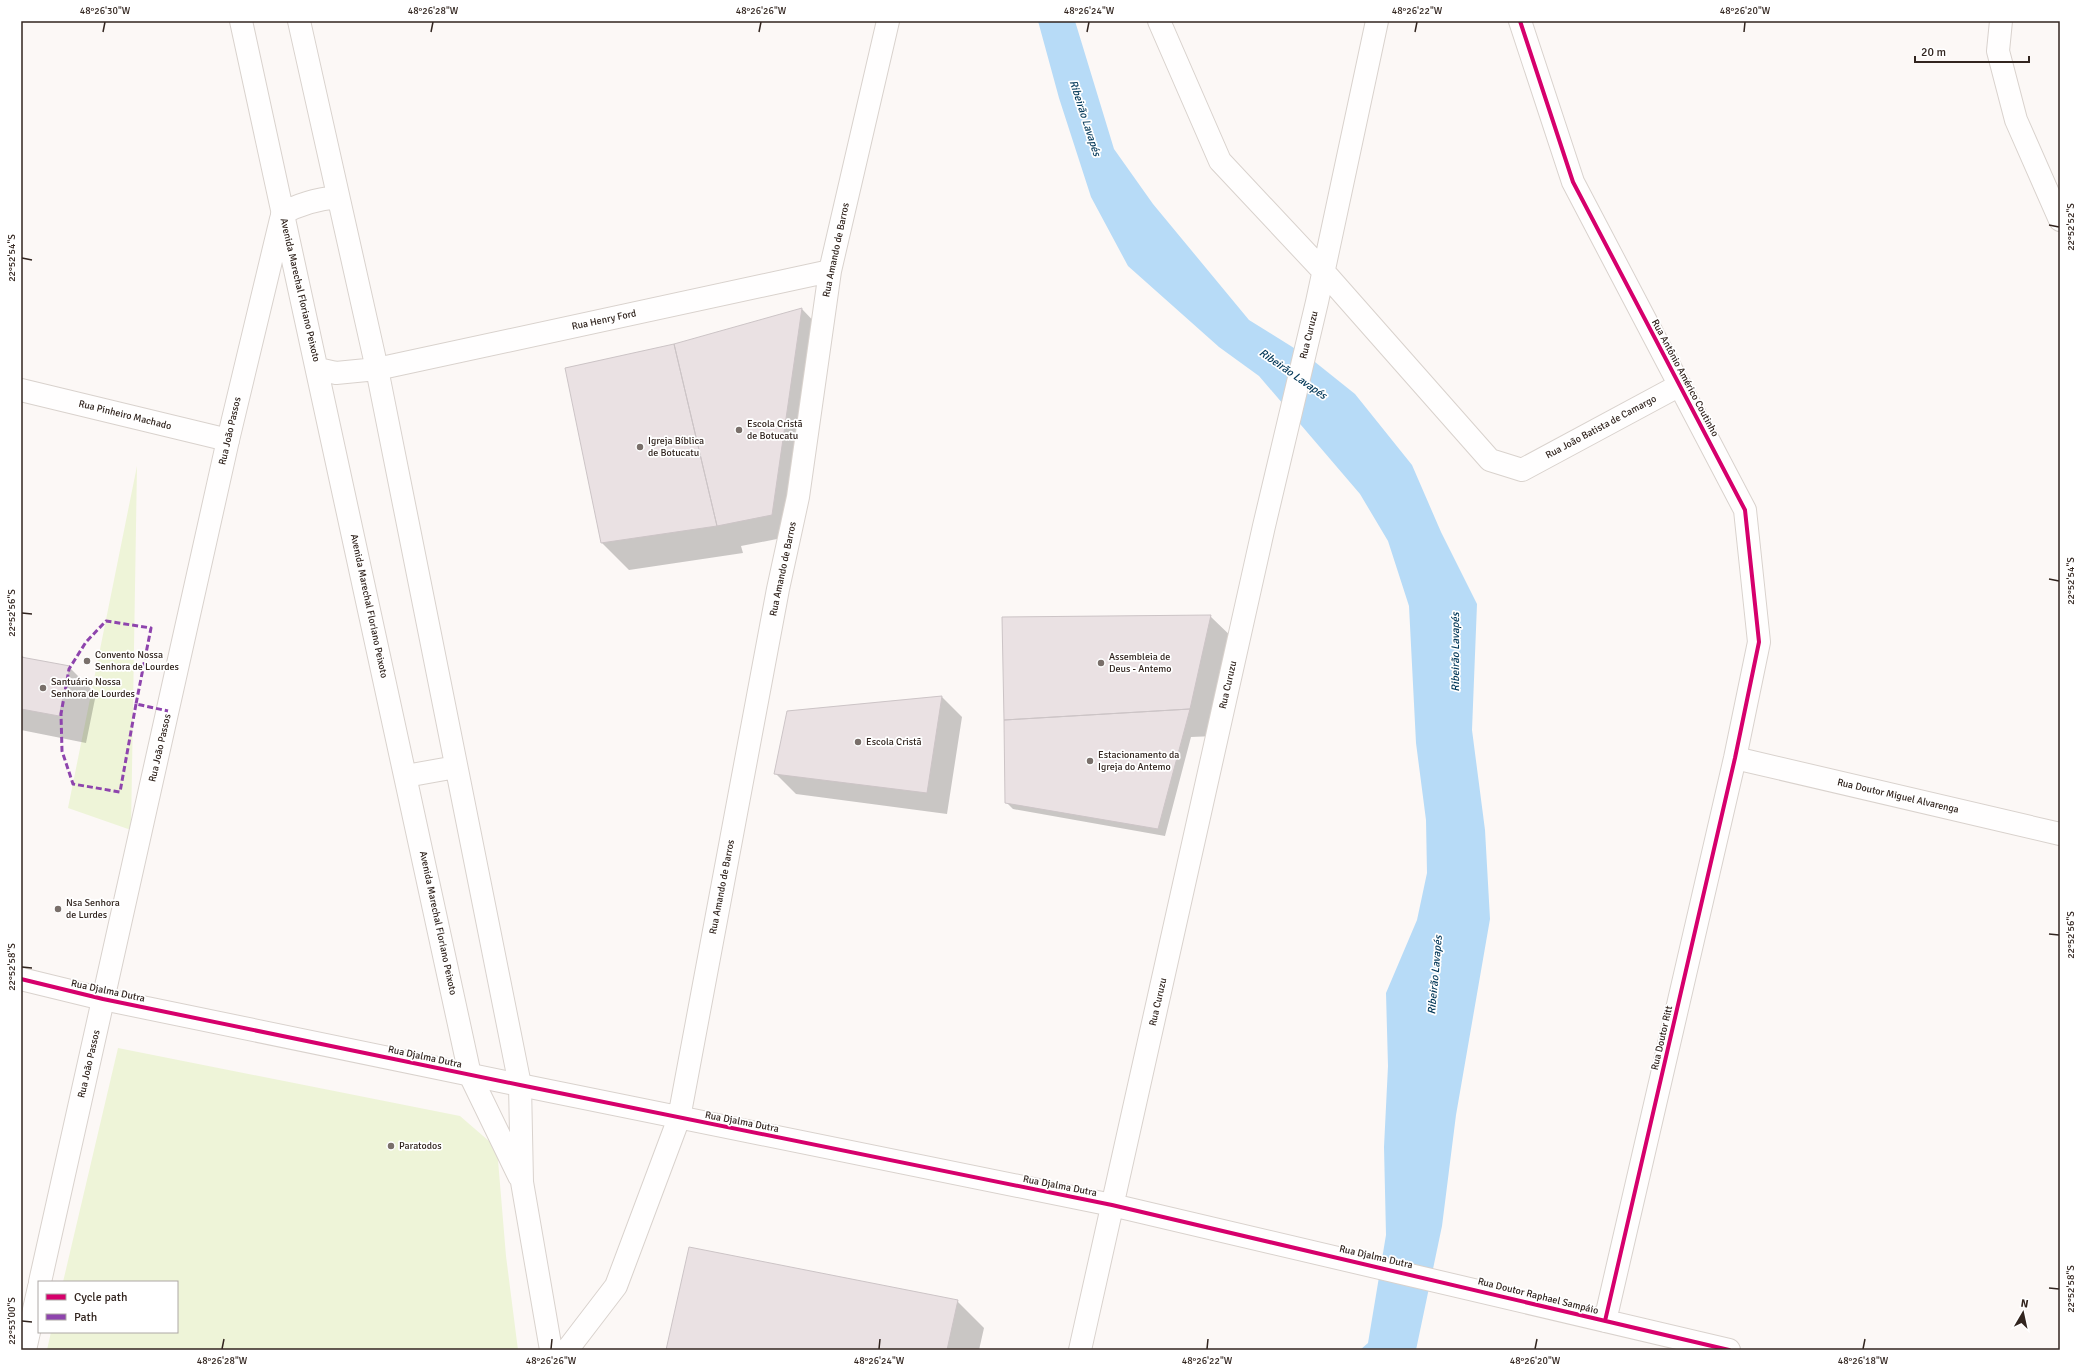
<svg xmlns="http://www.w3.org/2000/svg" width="2081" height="1371" viewBox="0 0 2081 1371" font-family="Signika,sans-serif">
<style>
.green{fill:#eef4d8}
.water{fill:#b7dbf7}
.shadow{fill:#0003}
.building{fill:#eae1e3;stroke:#ccc4c6}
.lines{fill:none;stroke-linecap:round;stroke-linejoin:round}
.minor-casing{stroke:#d9d2cd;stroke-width:24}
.major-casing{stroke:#d9d2cd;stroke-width:24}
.minor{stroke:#fffefe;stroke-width:22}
.major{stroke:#fffefe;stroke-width:22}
.quiet{stroke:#8e44ad;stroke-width:3;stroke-dasharray:6 3;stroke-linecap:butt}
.cycleway-casing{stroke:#fff;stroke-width:6}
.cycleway{stroke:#d6006c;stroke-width:4}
.ticks{fill:none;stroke:#32251f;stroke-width:1.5}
.poi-dot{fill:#796f6a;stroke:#fff;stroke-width:1.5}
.labels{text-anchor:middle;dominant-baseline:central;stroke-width:3.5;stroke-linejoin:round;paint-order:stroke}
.street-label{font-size:10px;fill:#32251f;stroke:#fff}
.poi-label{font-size:10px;fill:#32251f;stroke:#fff;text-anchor:start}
.water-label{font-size:11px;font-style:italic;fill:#003657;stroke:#fff}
.neatline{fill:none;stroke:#32251f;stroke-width:1.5}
.ticks-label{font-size:10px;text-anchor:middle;fill:#32251f}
</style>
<rect width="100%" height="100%" fill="#fcf8f6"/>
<!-- green -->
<path class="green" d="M137,466L131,830L68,808Z
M118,1048L460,1116L497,1148L506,1256L518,1350H47L51,1332H177V1282H63Z"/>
<!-- water -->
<path class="water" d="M1038,21H1075L1114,149L1153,204L1249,320L1310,358L1355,394L1412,465L1441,532L1477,604L1472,730L1485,830L1490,919L1456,1115L1442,1226L1416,1350H1360L1368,1343L1386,1235L1384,1147L1388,1066L1386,993L1417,920L1427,873L1426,820L1416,743L1409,606L1388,541L1360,494L1259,376L1219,347L1128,266L1091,197L1059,98Z"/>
<!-- shadow -->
<path class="shadow" d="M802,309L822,330L792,536L741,546L743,553L629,570L602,543L566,368L674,345Z
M1210,616L1237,642L1216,736L1191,737L1165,836L1013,809L1006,802Z
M21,655L25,658L69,667L96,694L86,743L21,730Z
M942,697L962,717L947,814L796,794L775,773Z
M957,1301L984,1328L979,1350H667Z"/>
<!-- building -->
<path class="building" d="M802,308L772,515L717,526L674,344Z
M674,344L717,526L601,543L565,368Z
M1211,615L1190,709L1004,720L1002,617Z
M21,657L70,666L59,716L21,709Z
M942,696L927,793L774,774L787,711Z
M1190,709L1158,829L1005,803L1004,720Z
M689,1247L958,1300L947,1350H666Z"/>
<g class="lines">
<!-- minor casing -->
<g class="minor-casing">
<path id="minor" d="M1159,21L1220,161L1324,272L1490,460L1522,470L1680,385
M1520,21L1573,182L1745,510L1759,642L1735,758L1605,1321
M2001,21L1998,51L2016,120L2060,220
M377,369L830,271
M21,390L228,440
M1735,758L2060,834
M21,979L103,999L520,1085L1112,1205L1729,1350
M679,1118L778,589L798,497L830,271L888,21
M1080,1350L1264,526L1317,302L1377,21"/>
</g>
<!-- major casing -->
<g class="major-casing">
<path id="major" d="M241,21L470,1075L519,1176
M299,21L377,369L520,1085L522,1182L551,1350
M282,214C300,203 318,199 338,197
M318,369L336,373L377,369
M406,776L456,767
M40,1282L228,440L281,219
M25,1350L39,1287
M567,1350L616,1286L679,1118"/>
</g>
<!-- minor -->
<use href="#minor" class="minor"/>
<!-- major -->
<use href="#major" class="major"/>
<!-- quiet -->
<path class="quiet" d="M136,704L120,792L73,784L62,751L61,714L69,669L86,642L106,621L151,628L136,704L168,711"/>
<!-- cycleway casing -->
<g class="cycleway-casing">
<path id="cycleway" d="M1520,21L1573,182L1745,510L1759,642L1735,758L1605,1321
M21,979L103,999L520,1085L1112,1205L1729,1350"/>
</g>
<!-- cycleway -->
<use href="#cycleway" class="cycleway"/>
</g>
<!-- ticks -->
<path class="ticks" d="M103,32L105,22M431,32L433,22M759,32L761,22M1087,32L1089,22M1415,32L1417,22M1744,32L1745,22M2049,225L2059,227M22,258L32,260M2049,579L2059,581M22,613L32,614M2049,934L2059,935M22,967L32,968M2049,1288L2059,1289M22,1321L32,1322M222,1349L224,1339M551,1349L552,1339M879,1349L880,1339M1207,1349L1208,1339M1535,1349L1537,1339M1863,1349L1865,1339"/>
<!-- markers -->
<g class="poi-dot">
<circle cx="739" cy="430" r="4"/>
<circle cx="640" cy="447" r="4"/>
<circle cx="87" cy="661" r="4"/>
<circle cx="1101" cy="663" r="4"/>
<circle cx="43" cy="688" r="4"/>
<circle cx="858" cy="742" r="4"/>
<circle cx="1090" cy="761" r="4"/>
<circle cx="58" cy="909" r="4"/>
<circle cx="391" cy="1146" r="4"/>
</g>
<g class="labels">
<!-- street labels -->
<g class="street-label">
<text transform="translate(836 250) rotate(-78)">Rua Amando de Barros</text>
<text transform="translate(300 290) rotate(77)">Avenida Marechal Floriano Peixoto</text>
<text transform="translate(604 320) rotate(-12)">Rua Henry Ford</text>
<text transform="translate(1309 335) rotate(-76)">Rua Curuzu</text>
<text transform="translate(1685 378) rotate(62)">Rua Antônio Américo Coutinho</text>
<text transform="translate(125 415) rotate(14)">Rua Pinheiro Machado</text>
<text transform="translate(1601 427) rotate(-28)">Rua João Batista de Camargo</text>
<text transform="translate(230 431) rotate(-77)">Rua João Passos</text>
<text transform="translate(783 569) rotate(-78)">Rua Amando de Barros</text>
<text transform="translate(369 606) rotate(78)">Avenida Marechal Floriano Peixoto</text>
<text transform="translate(1228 685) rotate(-77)">Rua Curuzu</text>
<text transform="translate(160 748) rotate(-77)">Rua João Passos</text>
<text transform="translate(1898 796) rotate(13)">Rua Doutor Miguel Alvarenga</text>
<text transform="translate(722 887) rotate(-79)">Rua Amando de Barros</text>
<text transform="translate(438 923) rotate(78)">Avenida Marechal Floriano Peixoto</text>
<text transform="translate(108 991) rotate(12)">Rua Djalma Dutra</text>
<text transform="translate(1158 1002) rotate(-77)">Rua Curuzu</text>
<text transform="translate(1662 1038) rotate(-77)">Rua Doutor Ritt</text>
<text transform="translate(425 1057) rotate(12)">Rua Djalma Dutra</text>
<text transform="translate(89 1064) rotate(-77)">Rua João Passos</text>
<text transform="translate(742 1122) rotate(11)">Rua Djalma Dutra</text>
<text transform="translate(1060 1186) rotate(11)">Rua Djalma Dutra</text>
<text transform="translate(1376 1257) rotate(13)">Rua Djalma Dutra</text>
<text transform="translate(1538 1296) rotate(14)">Rua Doutor Raphael Sampáio</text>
</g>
<!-- poi labels -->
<g class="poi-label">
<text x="747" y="424">Escola Cristã<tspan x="747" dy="12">de Botucatu</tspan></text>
<text x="648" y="441">Igreja Bíblica<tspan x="648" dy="12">de Botucatu</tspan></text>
<text x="95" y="655">Convento Nossa<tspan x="95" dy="12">Senhora de Lourdes</tspan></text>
<text x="1109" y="657">Assembleia de<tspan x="1109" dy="12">Deus - Antemo</tspan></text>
<text x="51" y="682">Santuário Nossa<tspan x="51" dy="12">Senhora de Lourdes</tspan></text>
<text x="866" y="742">Escola Cristã</text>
<text x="1098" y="755">Estacionamento da<tspan x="1098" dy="12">Igreja do Antemo</tspan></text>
<text x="66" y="903">Nsa Senhora<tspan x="66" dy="12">de Lurdes</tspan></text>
<text x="399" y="1146">Paratodos</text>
</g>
<!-- water labels -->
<g class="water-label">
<text transform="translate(1085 118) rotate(72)">Ribeirão Lavapés</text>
<text transform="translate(1293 374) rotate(35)">Ribeirão Lavapés</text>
<text transform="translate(1455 652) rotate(-90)">Ribeirão Lavapés</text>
<text transform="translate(1435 975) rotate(-85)">Ribeirão Lavapés</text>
</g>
</g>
<!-- border -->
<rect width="2081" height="1371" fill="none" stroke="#ffffff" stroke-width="44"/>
<!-- legend -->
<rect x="38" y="1281" width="140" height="52" fill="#ffffff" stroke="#ada8a5"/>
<rect x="46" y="1294" width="20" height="6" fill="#d6006c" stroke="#ada8a5"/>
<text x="74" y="1301" font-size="12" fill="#32251f">Cycle path</text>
<rect x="46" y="1314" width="20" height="6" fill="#8e44ad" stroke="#ada8a5"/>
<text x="74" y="1321" font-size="12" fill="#32251f">Path</text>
<!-- north arrow -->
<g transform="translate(2023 1313) rotate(9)" stroke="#ffffff" stroke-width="3" paint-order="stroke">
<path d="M0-3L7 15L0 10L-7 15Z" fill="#32251f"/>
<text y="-6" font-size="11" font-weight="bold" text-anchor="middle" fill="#32251f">N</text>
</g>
<!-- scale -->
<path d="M1915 56v6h114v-6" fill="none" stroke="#32251f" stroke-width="2"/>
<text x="1921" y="56" font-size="12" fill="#32251f" stroke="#ffffff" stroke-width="3" paint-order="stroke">20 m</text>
<rect x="22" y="22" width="2037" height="1327" class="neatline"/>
<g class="ticks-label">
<text x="105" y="14">48°26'30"W</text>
<text x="433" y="14">48°26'28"W</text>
<text x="761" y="14">48°26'26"W</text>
<text x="1089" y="14">48°26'24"W</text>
<text x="1417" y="14">48°26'22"W</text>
<text x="1745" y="14">48°26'20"W</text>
<text transform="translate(2070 227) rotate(-90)" y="4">22°52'52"S</text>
<text transform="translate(11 258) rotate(-90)" y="4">22°52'54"S</text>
<text transform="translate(2070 581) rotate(-90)" y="4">22°52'54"S</text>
<text transform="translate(11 613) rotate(-90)" y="4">22°52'56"S</text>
<text transform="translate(2070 935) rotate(-90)" y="4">22°52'56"S</text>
<text transform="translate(11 967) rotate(-90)" y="4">22°52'58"S</text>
<text transform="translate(2070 1289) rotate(-90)" y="4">22°52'58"S</text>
<text transform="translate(11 1321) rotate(-90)" y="4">22°53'00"S</text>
<text x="222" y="1364">48°26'28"W</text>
<text x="551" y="1364">48°26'26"W</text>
<text x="879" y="1364">48°26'24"W</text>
<text x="1207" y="1364">48°26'22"W</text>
<text x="1535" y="1364">48°26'20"W</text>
<text x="1863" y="1364">48°26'18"W</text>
</g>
</svg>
